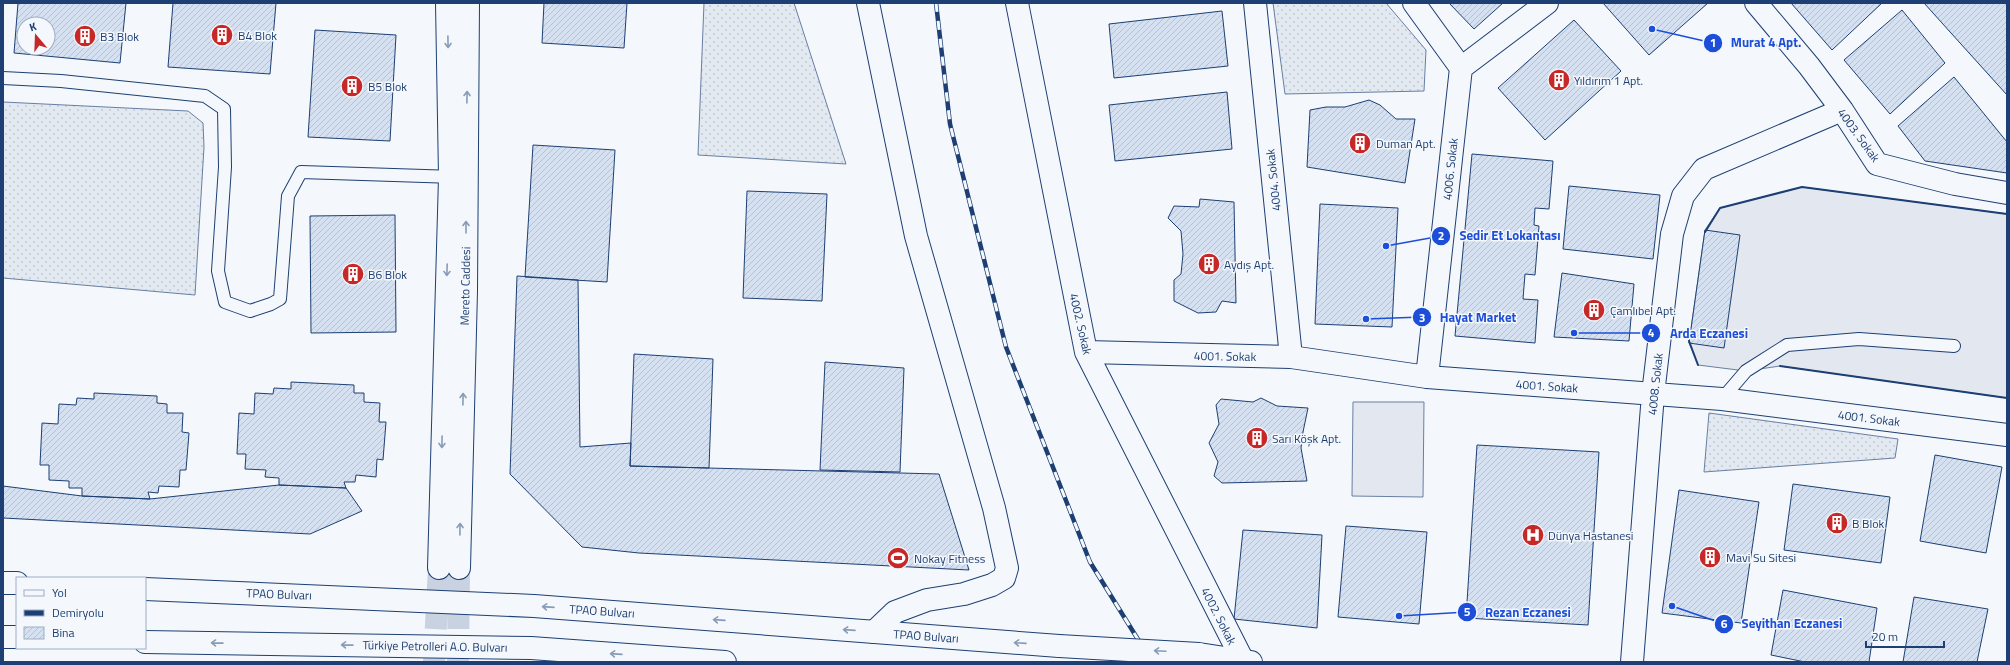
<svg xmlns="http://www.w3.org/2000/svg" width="2010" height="665" viewBox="0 0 2010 665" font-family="'Titillium Web',sans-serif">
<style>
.grass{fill:url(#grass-dots);stroke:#687fa3}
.parking{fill:#e3e8f0;stroke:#687fa3}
.building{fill:url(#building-hatch);stroke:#1d3f73;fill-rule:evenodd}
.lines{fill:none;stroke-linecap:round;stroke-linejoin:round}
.secondary-tunnel{stroke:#c9d2e0;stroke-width:22;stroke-dasharray:22 11;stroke-linecap:butt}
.lane-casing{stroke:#1d3f73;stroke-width:14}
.street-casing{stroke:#1d3f73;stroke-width:24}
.secondary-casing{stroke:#1d3f73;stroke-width:24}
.highway-casing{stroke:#1d3f73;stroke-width:24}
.lane{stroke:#f4f7fb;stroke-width:12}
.street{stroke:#f4f7fb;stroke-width:22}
.secondary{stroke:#f4f7fb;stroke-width:22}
.highway{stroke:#f4f7fb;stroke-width:22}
.rail-casing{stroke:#1d3f73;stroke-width:4.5}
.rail{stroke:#f4f7fb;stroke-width:3;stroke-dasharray:9;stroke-linecap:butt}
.highway-bridge-casing{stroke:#1d3f73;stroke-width:24;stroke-linecap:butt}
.highway-bridge{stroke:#f4f7fb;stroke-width:22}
.wall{stroke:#1d3f73;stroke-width:2}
.oneway{stroke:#889bb7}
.labels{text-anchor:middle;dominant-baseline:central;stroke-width:3;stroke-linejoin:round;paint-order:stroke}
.poi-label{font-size:12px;fill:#1d3f73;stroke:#f4f7fb;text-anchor:start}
.street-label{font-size:12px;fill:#1d3f73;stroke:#f4f7fb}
.leader{fill:none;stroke:#1d4ed8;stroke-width:1.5}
.callout-dot{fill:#1d4ed8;stroke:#f4f7fb;stroke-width:1.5}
.mark-label{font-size:12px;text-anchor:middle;font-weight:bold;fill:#fff}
.callout-label{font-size:13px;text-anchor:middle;font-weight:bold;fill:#1d4ed8;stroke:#f4f7fb;stroke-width:3;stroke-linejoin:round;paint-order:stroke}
</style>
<defs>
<pattern id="grass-dots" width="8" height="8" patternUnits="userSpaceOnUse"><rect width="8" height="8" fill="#e3e9f0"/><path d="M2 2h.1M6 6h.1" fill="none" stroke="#c2c9d1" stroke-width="1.8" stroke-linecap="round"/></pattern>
<pattern id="building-hatch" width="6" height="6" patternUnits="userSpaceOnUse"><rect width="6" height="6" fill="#d5e0f0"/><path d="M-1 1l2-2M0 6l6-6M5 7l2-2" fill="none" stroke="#b6c1d1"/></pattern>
</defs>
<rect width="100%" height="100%" fill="#f4f7fb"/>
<!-- grass -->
<path class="grass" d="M704,3H794L846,164L698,155Z
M1273,3H1386L1426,50L1424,91L1285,94Z
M3,102L188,111L203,123L204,147L195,295L3,278Z
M1709,413L1898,439L1895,458L1704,472Z"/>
<!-- parking -->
<path class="parking" d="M1802,187L2007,214V398L1780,366L1746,371L1698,365L1689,343L1705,230L1720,208Z
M1353,402H1424L1423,497L1352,496Z"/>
<!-- building -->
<path class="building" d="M18,3H126L120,63L14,53ZM24,24H48V48H24Z
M173,3H276L270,74L168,67Z
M544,3H627L624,48L542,43Z
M1449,3H1503L1474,29Z
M1603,3H1708L1649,55Z
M1791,3H1882L1832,50Z
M1924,3H2007V95L1951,33Z
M1902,10L1945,63L1890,114L1844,60Z
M1222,11L1228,66L1114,78L1109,24Z
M1574,20L1621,71L1545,140L1498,88Z
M315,30L396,35L390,141L308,137Z
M1954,77L2007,142V173L1925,161L1898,126Z
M1227,92L1232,149L1115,161L1109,105Z
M1369,100L1380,105L1396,119H1415L1405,183L1307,167L1310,110L1326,107H1345Z
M533,145L615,150L607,282L525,277Z
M1472,154L1553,161L1549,209L1535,208L1534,225L1539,226L1535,275L1525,274L1523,299L1538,300L1535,343L1455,336Z
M1569,186L1660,195L1653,259L1563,249Z
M747,191L827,194L822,301L743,298Z
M1200,199L1234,202L1236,303L1222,301L1216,312L1198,313L1174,301V280L1181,274L1183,254L1181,231L1168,218L1174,206L1199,207Z
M1320,204L1398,208L1392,327L1315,324Z
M395,215L396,332L311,333L310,216Z
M1705,230L1740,235L1724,348L1689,343Z
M1562,273L1634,284L1629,341L1554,337Z
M517,276L578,280L580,447L631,443L630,466L939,474L969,570L639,553L582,547L510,474Z
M634,354L713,359L709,468L630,466Z
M825,362L904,368L900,472L820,470Z
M291,382L354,385V393H364V402L380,403L379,422H386L383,460L377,459L376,477L356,475L355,482H344L346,488L279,485V478L265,477L266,470L245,469L246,454H237L239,413L254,414L255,393L273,394L274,388L291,389Z
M94,393L157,396V403L167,404V413H183L182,432L189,433L186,470H180L179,487L159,486L158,493L148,492L150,499L82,496V488H69V481L49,480V465H40L42,423L58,424L59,404L76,405L77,398L94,399Z
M1261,398L1277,406L1308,408L1303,432L1301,448L1307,481L1222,483L1214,476L1218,462L1209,443L1219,424L1216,405L1221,399L1253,402Z
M1477,445L1599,452L1588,625L1466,618Z
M1935,455L2002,467L1986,553L1920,541Z
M1793,484L1890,497L1881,563L1784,550Z
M279,485L346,488L362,511L310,534L3,518V486L82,496L150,499Z
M1679,490L1759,502L1741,623L1662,613Z
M1346,526L1427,532L1419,624L1338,617Z
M1243,530L1322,535L1317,628L1234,619Z
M1783,590L1877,608L1869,662H1805L1771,655Z
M1914,597L1988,609L1977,662H1903Z"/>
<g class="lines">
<!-- secondary-tunnel -->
<path class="secondary-tunnel" d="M434,662L439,568
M458,662L459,568"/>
<!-- lane casing -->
<g class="lane-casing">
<path id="lane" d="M3,78L61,81L205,96L224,109L225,167L218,271L225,302L250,311L271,304L280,299L288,196L301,172L455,177
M1722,399L1746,371L1787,345L1859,339L1954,346"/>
</g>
<!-- street casing -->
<g class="street-casing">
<path id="street" d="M868,3L916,236L994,508L1007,568L1004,578L992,585L964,594L927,600L895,612L874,632
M1017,3L1086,352L1243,661
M1255,3L1291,357
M1414,3L1461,68
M1756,3L1809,66L1842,110L1877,164L1955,184L2007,193
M1086,352L1291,357L1427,377L1722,399L2007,435
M1427,377L1461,68L1547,3
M1632,662L1653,394L1672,234L1683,196L1704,169L1842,110"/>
</g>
<!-- secondary casing -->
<g class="secondary-casing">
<path id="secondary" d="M439,568L450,177L447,3
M459,568L466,291L468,3"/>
</g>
<!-- highway casing -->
<g class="highway-casing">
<path id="highway" d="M3,583H17
M145,589L534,606L1059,646
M3,637H17
M145,642L531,648L725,662
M1199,654L1251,662"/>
</g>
<!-- lane -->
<use href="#lane" class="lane"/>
<!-- street -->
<use href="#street" class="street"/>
<!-- secondary -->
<use href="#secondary" class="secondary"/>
<!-- highway -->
<use href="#highway" class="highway"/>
<!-- rail casing -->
<g class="rail-casing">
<path id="rail" d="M936,3L950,124L1006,347L1090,562L1152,662"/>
</g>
<!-- rail -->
<use href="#rail" class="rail"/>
<!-- highway-bridge casing -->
<g class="highway-bridge-casing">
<path id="highway-bridge" d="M1059,646L1199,654"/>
</g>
<!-- highway-bridge -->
<use href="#highway-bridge" class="highway-bridge"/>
<!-- wall -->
<path class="wall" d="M1705,232L1720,208L1802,187L2007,214
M1689,341L1698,365
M1780,366L2007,398"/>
</g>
<!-- one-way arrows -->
<defs><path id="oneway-shaft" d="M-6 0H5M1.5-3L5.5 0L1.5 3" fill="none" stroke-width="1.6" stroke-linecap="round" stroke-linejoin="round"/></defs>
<g class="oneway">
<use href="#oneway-shaft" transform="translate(448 42) rotate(89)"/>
<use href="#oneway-shaft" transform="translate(467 97) rotate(-89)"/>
<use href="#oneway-shaft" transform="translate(466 227) rotate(-90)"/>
<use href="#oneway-shaft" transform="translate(447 270) rotate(92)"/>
<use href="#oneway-shaft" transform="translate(463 399) rotate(-89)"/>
<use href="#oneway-shaft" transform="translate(442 442) rotate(91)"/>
<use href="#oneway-shaft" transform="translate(460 529) rotate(-89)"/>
<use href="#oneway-shaft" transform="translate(548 607) rotate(-176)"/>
<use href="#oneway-shaft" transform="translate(719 620) rotate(-176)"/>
<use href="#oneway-shaft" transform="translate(849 630) rotate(-176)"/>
<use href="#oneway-shaft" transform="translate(217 643) rotate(-179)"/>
<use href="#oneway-shaft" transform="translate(1020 643) rotate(-176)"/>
<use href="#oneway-shaft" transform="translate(347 645) rotate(-179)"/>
<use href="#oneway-shaft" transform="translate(1160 651) rotate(-177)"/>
<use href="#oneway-shaft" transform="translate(616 654) rotate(-176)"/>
</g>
<!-- icons -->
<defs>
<g id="building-disc" transform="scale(1.15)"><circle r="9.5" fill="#c62828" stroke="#f4f7fb"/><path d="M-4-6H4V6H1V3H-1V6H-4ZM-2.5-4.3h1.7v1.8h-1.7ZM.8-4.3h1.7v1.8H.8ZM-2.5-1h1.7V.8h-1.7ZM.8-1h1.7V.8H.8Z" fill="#fff"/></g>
<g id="hospital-disc" transform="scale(1.15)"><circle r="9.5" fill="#c62828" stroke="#f4f7fb"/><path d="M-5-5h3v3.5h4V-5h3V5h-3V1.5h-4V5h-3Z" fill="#fff"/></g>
<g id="stadium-disc" transform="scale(1.15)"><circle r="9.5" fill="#c62828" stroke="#f4f7fb"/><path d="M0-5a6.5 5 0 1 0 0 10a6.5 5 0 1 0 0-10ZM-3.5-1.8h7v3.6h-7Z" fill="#fff"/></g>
</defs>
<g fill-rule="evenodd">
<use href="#building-disc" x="222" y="35"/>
<use href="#building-disc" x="85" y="36"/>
<use href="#building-disc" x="1559" y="80"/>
<use href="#building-disc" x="352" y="86"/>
<use href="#building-disc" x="1360" y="143"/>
<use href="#building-disc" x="1209" y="264"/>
<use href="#building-disc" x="353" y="274"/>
<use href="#building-disc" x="1594" y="310"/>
<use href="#building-disc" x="1257" y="438"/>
<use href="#building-disc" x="1837" y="523"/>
<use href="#hospital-disc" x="1533" y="535"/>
<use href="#building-disc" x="1710" y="557"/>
<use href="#stadium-disc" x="898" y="558"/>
</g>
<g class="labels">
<!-- poi labels -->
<g class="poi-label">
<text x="238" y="35">B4 Blok</text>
<text x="100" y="36">B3 Blok</text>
<text x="1574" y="80">Yıldırım 1 Apt.</text>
<text x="368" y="86">B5 Blok</text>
<text x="1376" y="143">Duman Apt.</text>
<text x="1224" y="264">Aydış Apt.</text>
<text x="368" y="274">B6 Blok</text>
<text x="1610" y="310">Çamlıbel Apt.</text>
<text x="1272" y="438">Sarı Köşk Apt.</text>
<text x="1852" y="523">B Blok</text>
<text x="1548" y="535">Dünya Hastanesi</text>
<text x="1726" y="557">Mavi Su Sitesi</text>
<text x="914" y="558">Nokay Fitness</text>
</g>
<!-- street labels -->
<g class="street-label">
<text transform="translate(1859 135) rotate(54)">4003. Sokak</text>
<text transform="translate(1450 169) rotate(-84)">4006. Sokak</text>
<text transform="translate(1273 180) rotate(-96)">4004. Sokak</text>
<text transform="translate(465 286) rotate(-89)">Mereto Caddesi</text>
<text transform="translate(1081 324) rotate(77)">4002. Sokak</text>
<text transform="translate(1225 356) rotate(1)">4001. Sokak</text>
<text transform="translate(1655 384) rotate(-84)">4008. Sokak</text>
<text transform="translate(1547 386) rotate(4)">4001. Sokak</text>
<text transform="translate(1869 418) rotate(7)">4001. Sokak</text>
<text transform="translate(279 594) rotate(2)">TPAO Bulvarı</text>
<text transform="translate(602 611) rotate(4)">TPAO Bulvarı</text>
<text transform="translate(1219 616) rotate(63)">4002. Sokak</text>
<text transform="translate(926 636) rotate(4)">TPAO Bulvarı</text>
<text transform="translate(435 646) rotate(1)">Türkiye Petrolleri A.O. Bulvarı</text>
</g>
</g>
<!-- callouts -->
<path class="leader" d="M1652 29L1713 43M1386 246L1441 236M1366 319L1422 317M1574 333L1651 333M1399 616L1467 612M1672 606L1724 624"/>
<g class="callout-dot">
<circle cx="1652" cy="29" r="4"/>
<circle cx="1386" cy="246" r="4"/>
<circle cx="1366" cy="319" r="4"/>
<circle cx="1574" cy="333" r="4"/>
<circle cx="1399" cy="616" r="4"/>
<circle cx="1672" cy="606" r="4"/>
<circle cx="1713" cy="43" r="10"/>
<circle cx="1441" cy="236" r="10"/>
<circle cx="1422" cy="317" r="10"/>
<circle cx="1651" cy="333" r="10"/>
<circle cx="1467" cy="612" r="10"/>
<circle cx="1724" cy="624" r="10"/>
</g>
<g class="mark-label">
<text x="1713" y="47">1</text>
<text x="1441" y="240">2</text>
<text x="1422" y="322">3</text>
<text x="1651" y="337">4</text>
<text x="1467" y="616">5</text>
<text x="1724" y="628">6</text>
</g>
<g class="callout-label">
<text x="1766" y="47">Murat 4 Apt.</text>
<text x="1510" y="240">Sedir Et Lokantası</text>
<text x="1478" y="322">Hayat Market</text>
<text x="1709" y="338">Arda Eczanesi</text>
<text x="1528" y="617">Rezan Eczanesi</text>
<text x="1792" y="628">Seyithan Eczanesi</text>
</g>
<!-- border -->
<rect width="2010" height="665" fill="none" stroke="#1d3f73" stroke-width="8"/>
<!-- legend -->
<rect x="16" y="577" width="130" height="72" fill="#f4f7fb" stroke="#9eadc5"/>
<rect x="24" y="590" width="20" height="6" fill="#f4f7fb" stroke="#9eadc5"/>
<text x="52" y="597" font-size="12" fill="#1d3f73">Yol</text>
<rect x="24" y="610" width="20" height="6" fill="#1d3f73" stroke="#9eadc5"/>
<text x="52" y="617" font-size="12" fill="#1d3f73">Demiryolu</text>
<rect x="24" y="627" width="20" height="12" fill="url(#building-hatch)" stroke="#9eadc5"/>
<text x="52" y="637" font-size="12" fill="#1d3f73">Bina</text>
<!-- north arrow -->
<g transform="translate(36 36) rotate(341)"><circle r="19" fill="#f4f7fb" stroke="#9eadc5"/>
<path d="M0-3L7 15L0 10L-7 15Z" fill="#c62828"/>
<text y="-6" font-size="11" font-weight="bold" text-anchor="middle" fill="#1d3f73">K</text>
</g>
<!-- scale -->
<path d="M1866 641v6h78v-6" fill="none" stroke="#1d3f73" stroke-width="2"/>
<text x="1872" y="641" font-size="12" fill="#1d3f73" stroke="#f4f7fb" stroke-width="3" paint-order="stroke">20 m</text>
</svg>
